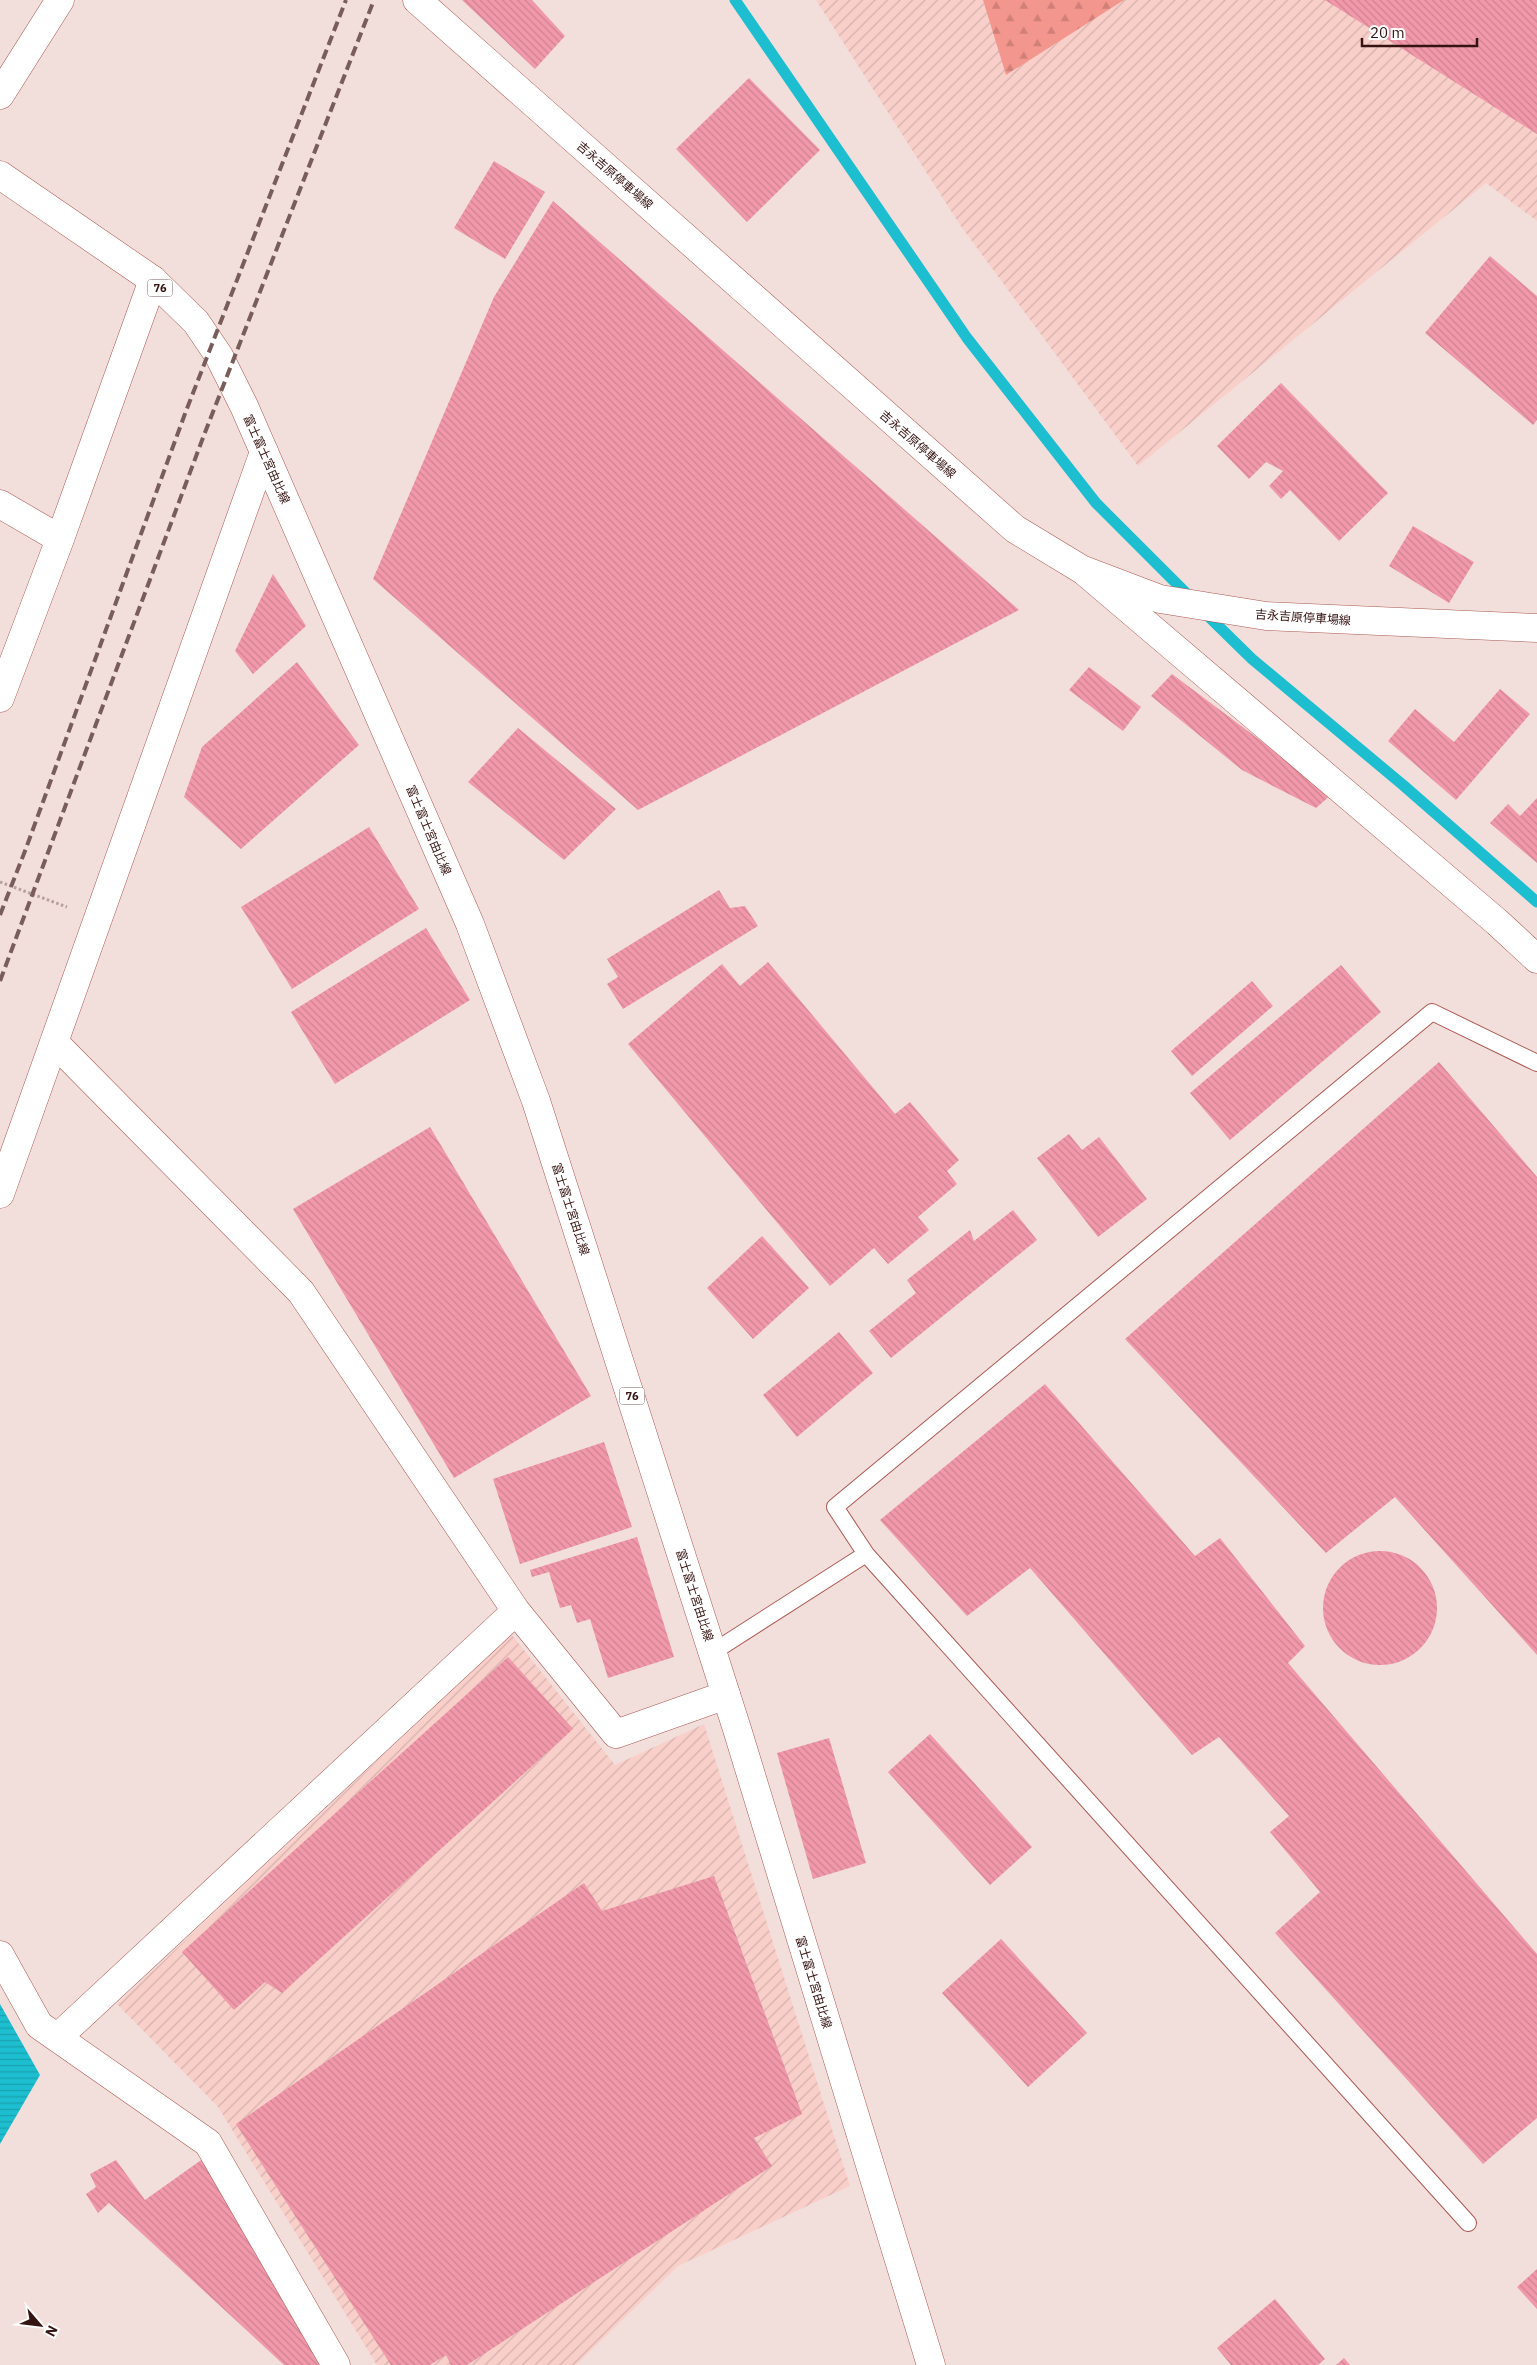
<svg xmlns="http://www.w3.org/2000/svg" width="1537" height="2365" viewBox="0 0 1537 2365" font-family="'IBM Plex Sans','Noto Sans JP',sans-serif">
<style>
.industrial{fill:url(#industrial-furrows)}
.forest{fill:url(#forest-firs)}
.water{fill:url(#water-rules)}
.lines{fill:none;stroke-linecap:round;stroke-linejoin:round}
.stream{stroke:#1cbecf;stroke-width:11}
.building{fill:url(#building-back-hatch)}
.lane-casing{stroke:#aa5850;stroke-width:18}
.street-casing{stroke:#aa5850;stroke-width:29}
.secondary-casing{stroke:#aa5850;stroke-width:29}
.primary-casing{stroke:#aa5850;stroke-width:29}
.path{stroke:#b79f9c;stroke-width:3;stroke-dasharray:2.5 2.5;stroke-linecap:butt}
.lane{stroke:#fff;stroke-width:16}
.street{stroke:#fff;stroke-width:28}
.secondary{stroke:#fff;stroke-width:28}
.primary{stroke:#fff;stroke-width:28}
.rail{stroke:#795d5a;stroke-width:4;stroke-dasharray:10 5;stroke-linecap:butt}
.labels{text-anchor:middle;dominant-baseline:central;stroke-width:5;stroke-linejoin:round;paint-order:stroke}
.shield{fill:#fff;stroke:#725a58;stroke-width:1}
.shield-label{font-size:11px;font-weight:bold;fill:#351311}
.street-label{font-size:12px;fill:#351311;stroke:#fff}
</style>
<defs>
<pattern id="industrial-furrows" width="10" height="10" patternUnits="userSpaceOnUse" patternTransform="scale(1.25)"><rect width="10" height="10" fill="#f9cfca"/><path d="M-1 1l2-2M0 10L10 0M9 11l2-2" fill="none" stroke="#d6b1ac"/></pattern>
<pattern id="forest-firs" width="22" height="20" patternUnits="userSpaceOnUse" patternTransform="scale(1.25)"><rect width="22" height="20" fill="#f3968d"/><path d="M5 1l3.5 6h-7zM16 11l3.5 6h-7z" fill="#d18079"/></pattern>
<pattern id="water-rules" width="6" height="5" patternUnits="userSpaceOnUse" patternTransform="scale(1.25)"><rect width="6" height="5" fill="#1cbecf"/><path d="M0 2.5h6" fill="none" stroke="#1aa2b1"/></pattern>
<pattern id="building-back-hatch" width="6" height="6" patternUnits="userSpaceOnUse" patternTransform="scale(1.25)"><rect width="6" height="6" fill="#f198aa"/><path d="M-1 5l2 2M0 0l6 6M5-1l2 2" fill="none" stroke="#cf8291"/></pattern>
</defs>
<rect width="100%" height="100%" fill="#f2dfdc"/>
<!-- industrial -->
<path class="industrial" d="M816,0H1537V221L1486,183L1138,466L960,225Z
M512,1635L615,1765L704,1724L850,2186L678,2266L576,2365H377L218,2107L117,2004Z"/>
<!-- forest -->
<path class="forest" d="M983,0H1124L1006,75Z"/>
<!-- water -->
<path class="water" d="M0,2004L40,2075L0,2144Z"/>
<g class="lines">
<!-- stream -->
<path class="stream" d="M735,0L967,338L1096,503L1192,599
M1203,611L1252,659L1403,785L1537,902"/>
</g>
<!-- building -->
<path class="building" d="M462,0H532L565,36L535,69Z
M1325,0H1537V134Z
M749,78L820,150L747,222L676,149Z
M494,161L545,192L505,259L454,228Z
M553,201L1019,610L638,810L373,579L494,297Z
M1490,256L1537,296V420L1533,425L1425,333Z
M1281,383L1388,493L1339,541L1290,490L1281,499L1269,486L1283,471L1266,462L1249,479L1217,446Z
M1413,526L1474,562L1449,603L1389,566Z
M273,574L306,626L253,674L235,651Z
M297,662L359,745L241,849L184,797L202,747Z
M1089,667L1141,707L1123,731L1069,690Z
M1172,674L1332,794L1316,808L1242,770L1151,696Z
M1500,689L1530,714L1456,800L1388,741L1415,709L1454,742Z
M518,728L616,809L564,860L468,782Z
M1537,798V863L1490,823L1508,804L1520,816Z
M369,827L419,909L292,989L241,907Z
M719,890L730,908L745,906L758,926L623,1009L607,984L618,977L607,959Z
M426,928L470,1000L335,1084L291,1012Z
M768,962L895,1114L910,1102L959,1160L947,1171L957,1184L918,1217L929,1230L888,1264L874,1248L830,1286L628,1044L722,964L740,986Z
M1341,965L1381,1012L1230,1140L1190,1093Z
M1252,981L1273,1006L1192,1076L1171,1051Z
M1439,1062L1537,1177V1655L1395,1497L1326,1553L1125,1339Z
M430,1127L591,1396L454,1478L293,1209Z
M1069,1134L1082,1150L1099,1137L1147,1199L1098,1237L1037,1158Z
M1013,1210L1037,1240L891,1358L869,1331L916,1293L907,1280L970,1230L974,1241Z
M762,1236L809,1288L753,1339L707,1288Z
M839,1332L873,1373L797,1437L763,1395Z
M1045,1384L1195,1556L1220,1538L1305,1646L1288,1663L1537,1954V2118L1483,2164L1275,1933L1320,1892L1270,1832L1289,1816L1219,1737L1192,1755L1030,1568L967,1616L880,1520Z
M604,1442L632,1527L520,1564L493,1479Z
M637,1537L674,1657L608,1678L590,1619L577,1623L571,1605L560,1608L549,1572L532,1577L530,1570Z
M1323 1608a57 57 0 1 1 114 0a57 57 0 1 1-114 0Z
M508,1657L573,1729L282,1993L265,1982L234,2010L182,1952Z
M930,1734L1032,1847L990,1885L888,1772Z
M829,1738L866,1863L813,1879L777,1753Z
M714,1876L802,2114L754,2138L772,2166L467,2365H451L446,2355L430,2365H391L236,2124L584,1883L602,1911Z
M1001,1939L1087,2033L1028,2087L942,1993Z
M204,2158L324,2360L318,2365H284L109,2203L98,2213L86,2194L96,2187L90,2174L116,2160L145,2200Z
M1537,2269V2309L1517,2287Z
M1275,2299L1325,2359L1318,2365H1231L1217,2348Z
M1344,2358L1350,2365H1336Z"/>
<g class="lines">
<!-- lane casing -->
<g class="lane-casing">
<path id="lane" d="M866,1554L1468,2223
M713,1652L866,1554L835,1507L1432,1012L1537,1063"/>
</g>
<!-- street casing -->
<g class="street-casing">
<path id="street" d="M0,504L60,539
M1084,571L1497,922L1537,959
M0,698L60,539L153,280
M54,1042L301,1292L516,1611
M0,1194L264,452
M0,1955L39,2025L208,2143L336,2365
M58,2037L516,1611L616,1734L726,1695"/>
</g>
<!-- secondary casing -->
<g class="secondary-casing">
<path id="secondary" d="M417,0L1015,529L1081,569L1160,599L1266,616L1537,628"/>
</g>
<!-- primary casing -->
<g class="primary-casing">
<path id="primary" d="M0,95L60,0
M0,175L153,280L196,322L219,356L244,406L470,924L536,1101L737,1729L931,2365"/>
</g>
<!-- path -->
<path class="path" d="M0,882L67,907"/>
<!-- lane -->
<use href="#lane" class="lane"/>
<!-- street -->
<use href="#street" class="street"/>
<!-- secondary -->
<use href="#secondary" class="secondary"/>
<!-- primary -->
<use href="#primary" class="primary"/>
<!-- rail -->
<path class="rail" d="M0,915L25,851L186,411L346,0
M0,981L204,435L374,0"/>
</g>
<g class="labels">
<!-- shield labels -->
<g class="shield">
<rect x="147.5" y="279.5" width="25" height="17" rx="4"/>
<rect x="619.5" y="1387.5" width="25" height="17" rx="4"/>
</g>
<g class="shield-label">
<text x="160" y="288">76</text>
<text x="632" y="1396">76</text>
</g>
<!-- street labels -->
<g class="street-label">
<text transform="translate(615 175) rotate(41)">吉永吉原停車場線</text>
<text transform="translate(918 444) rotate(41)">吉永吉原停車場線</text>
<text transform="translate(267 459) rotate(66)">富士富士宮由比線</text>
<text transform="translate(1303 617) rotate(4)">吉永吉原停車場線</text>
<text transform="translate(429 830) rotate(67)">富士富士宮由比線</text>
<text transform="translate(571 1209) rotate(72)">富士富士宮由比線</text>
<text transform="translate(695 1595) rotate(72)">富士富士宮由比線</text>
<text transform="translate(814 1982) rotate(73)">富士富士宮由比線</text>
</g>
</g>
<!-- north arrow -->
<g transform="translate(40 2325) rotate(118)" stroke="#ffffff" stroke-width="4" paint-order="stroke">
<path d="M0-4L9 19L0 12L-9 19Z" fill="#351311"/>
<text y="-8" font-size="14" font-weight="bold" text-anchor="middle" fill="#351311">N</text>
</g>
<!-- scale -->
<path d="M1362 38v8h115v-8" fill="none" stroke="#351311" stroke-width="2.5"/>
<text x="1370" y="38" font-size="15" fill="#351311" stroke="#ffffff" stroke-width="4" paint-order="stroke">20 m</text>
</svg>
